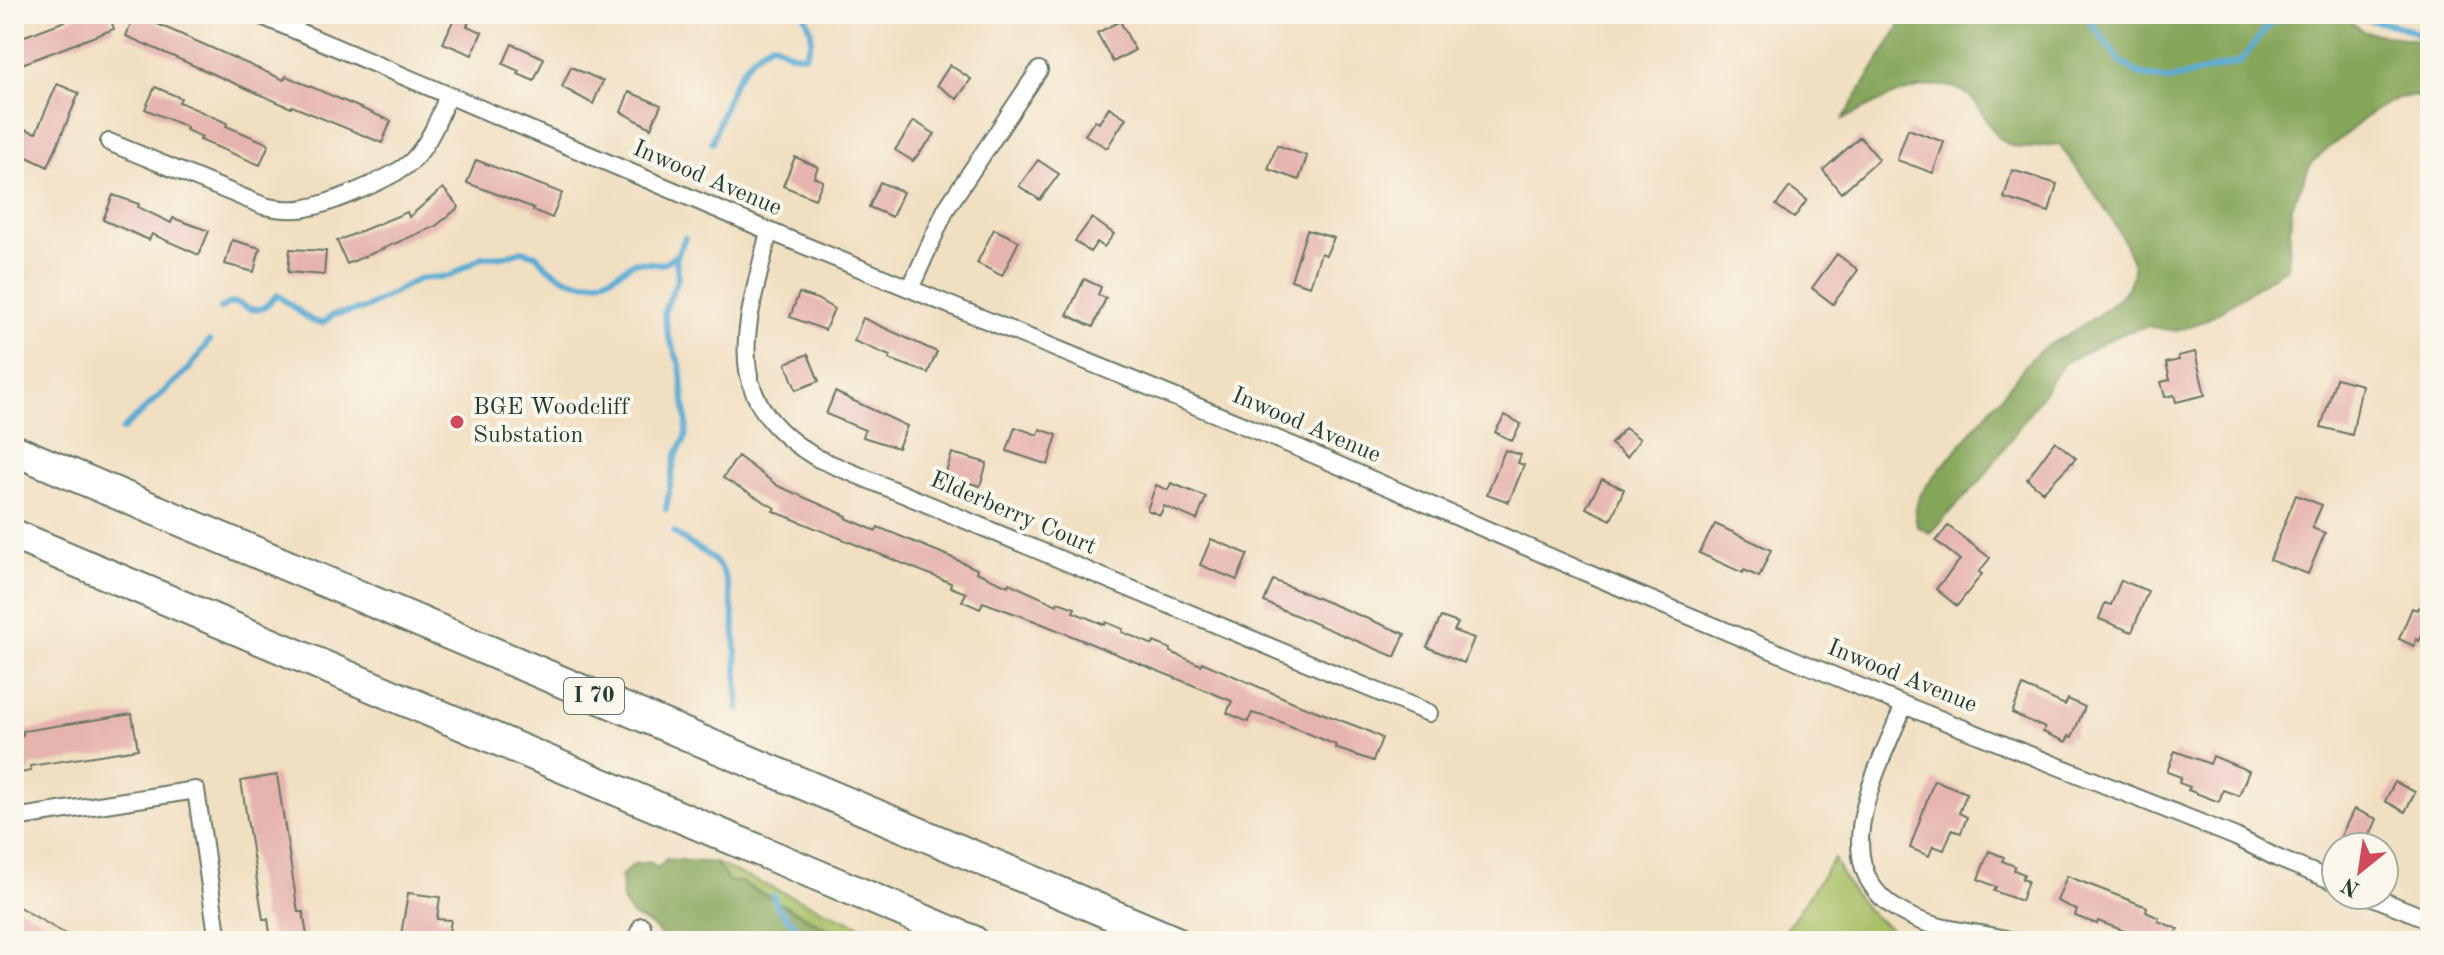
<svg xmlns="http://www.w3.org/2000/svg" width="2444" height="955" viewBox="0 0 2444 955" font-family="'Old Standard TT',serif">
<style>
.green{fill:#a8bf65;stroke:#647e4c;stroke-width:2}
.forest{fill:#86a65a;stroke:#527247;stroke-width:2}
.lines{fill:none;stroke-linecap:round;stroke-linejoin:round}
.stream{stroke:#59abd4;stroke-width:6}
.building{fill:#e6b3af}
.minor-casing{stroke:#687665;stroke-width:20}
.motorway-casing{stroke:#687665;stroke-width:34}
.minor{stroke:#fff;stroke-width:16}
.motorway{stroke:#fff;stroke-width:30}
.poi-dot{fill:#d1495b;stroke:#fbf7ec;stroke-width:3}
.labels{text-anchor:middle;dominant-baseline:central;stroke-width:8;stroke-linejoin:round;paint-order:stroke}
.shield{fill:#fbf7ec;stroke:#61756b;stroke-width:2}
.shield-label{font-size:22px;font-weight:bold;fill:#1f3d34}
.street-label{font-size:24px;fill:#1f3d34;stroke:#fbf7ec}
.poi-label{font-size:24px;fill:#1f3d34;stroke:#fbf7ec;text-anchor:start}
</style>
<rect width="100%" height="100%" fill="#fbf7ec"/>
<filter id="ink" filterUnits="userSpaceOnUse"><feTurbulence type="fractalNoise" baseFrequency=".0125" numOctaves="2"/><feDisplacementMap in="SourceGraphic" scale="16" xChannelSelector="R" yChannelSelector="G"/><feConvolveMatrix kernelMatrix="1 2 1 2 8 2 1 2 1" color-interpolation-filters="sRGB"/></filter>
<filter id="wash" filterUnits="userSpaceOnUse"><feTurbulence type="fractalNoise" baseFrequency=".006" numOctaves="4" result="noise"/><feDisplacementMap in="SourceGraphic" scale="32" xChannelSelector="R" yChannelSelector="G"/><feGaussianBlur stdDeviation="1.8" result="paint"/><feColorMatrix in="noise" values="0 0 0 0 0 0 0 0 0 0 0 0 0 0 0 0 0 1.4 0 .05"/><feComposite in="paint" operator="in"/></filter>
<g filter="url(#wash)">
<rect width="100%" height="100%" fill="#f1dfc1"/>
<!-- green -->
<path class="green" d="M1834,859C1853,897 1863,911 1899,935L1897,941H1778Z
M715,863L895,941H850L741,882H729Z"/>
<!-- forest -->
<path class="forest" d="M1907,14H2339L2365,32L2430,42V114L2427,100L2413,96L2398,98L2371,113L2311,163L2292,206L2287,267L2206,320L2177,331L2147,326L2118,335L2064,363L1983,478L1930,533L1917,526C1913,508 1917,498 1928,484C1954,452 1981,421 2007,389C2018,376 2029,357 2044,348C2069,333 2132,302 2133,271C2133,241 2078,170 2059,144C2045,145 2023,151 2010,145C1993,138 1986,116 1975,102C1944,63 1878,103 1843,119Z
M666,859L715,863L729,882H741L850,941H675L661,936L654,927L633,916L623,903L621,876L634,864L650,862L658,868Z"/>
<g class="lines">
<!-- stream -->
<path class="stream" d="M2084,14L2121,62L2139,74L2169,80L2240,62L2270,24L2285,16L2304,14
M2306,14C2339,17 2408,19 2430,43
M712,143C725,105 734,64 772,43L792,54L805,55C814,40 813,30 804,14
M220,309C241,292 245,316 262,308C267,306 272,299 277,295L312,321L322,323L333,315L364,309L418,279L450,276L482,257L506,256L522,251L536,255L548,268L565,278L583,283L599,281L613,276L634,262L663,264L677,255L685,238
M122,430L189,369L209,341
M666,509L675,457L685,439L687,424L680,365L668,335L664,312L678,278L676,255
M674,532C687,545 707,550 719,566C738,590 736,676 739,709
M773,895L778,908L810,941"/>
</g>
<g id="blocks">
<!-- building -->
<path class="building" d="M84,14H109L114,29L14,67V40Z
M135,14L284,80L286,76L391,121L382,143L292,106L291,108L126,36Z
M456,14L471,18L467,26L482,32L472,55L443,43Z
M1120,21L1135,50L1113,62L1097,33Z
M512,44L544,58L534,81L518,74L519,71L503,64Z
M950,65L971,79L957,99L937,85Z
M571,67L603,81L593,104L562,87Z
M57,84L79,93L48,167L14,151V147L22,128L36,133Z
M155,87L181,98L179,102L227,123L226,126L269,144L260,165L200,140L202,137L186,130L187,127L145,109Z
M629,92L661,105L651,128L621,112Z
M1109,107L1126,118L1107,148L1085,135L1095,120L1099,123Z
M914,121L935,134L913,161L895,150Z
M1908,129L1944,142L1933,173L1897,160Z
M1860,137L1879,159L1841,193L1823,170Z
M1277,145L1307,156L1299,180L1268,169Z
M795,157L818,167L814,177L823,181L815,199L783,186Z
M476,160L562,193L552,218L533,210L534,208L467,183Z
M1038,160L1059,174L1040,200L1019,186Z
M2012,170L2057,184L2049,212L2004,198Z
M880,182L903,192L892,217L869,207Z
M1790,187L1807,200L1794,218L1776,205Z
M443,188L459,207L436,226L347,264L337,241L407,212L409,217Z
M113,195L139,204L138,207L171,223L173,218L209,231L199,255L152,234L149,240L103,220Z
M1092,218L1114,234L1104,247L1097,242L1090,252L1075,241Z
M994,229L1019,241L1002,276L977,263Z
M1307,230L1334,238L1326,255L1321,253L1310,286L1291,280Z
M232,240L260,248L254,272L225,264Z
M290,249L326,251L324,275L288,272Z
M1837,254L1858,270L1833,304L1812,288Z
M1084,279L1101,287L1098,295L1106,298L1093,327L1067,315Z
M799,293L817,299L834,309L825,330L790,317Z
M863,318L937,352L928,373L889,359L890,356L854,341Z
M2195,352L2205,395L2176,402L2174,395L2165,397L2161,382L2170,380L2166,363L2179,360L2178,356Z
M808,354L819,381L796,390L786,363Z
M2336,378L2362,385L2352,435L2321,427Z
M835,392L907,426L898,448L863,437L865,430L826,414Z
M1505,415L1521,424L1512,441L1495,432Z
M1015,427L1038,435L1040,429L1057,435L1048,465L1007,451Z
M1625,428L1640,439L1627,457L1611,444Z
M2055,441L2076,458L2043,492L2027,479Z
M1505,450L1521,455L1518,463L1524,465L1509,502L1487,494Z
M952,453L987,463L980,486L945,476Z
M738,456L778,486L847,516L846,518L876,531L878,527L946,555L977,569L976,572L1008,586L1009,583L1057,605L1058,602L1075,608L1073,612L1105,625L1106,622L1123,629L1122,632L1153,645L1154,642L1171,649L1170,652L1201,665L1202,662L1298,704L1366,730L1382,738L1373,761L1335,748L1336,745L1276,720L1252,713L1248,722L1227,713L1232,701L1035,621L983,602L980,609L962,601L966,593L950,587L951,583L773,511L775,508L723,478Z
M1602,479L1624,489L1611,520L1586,508Z
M1171,483L1206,497L1197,520L1164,506L1160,515L1147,510L1156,485L1168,490Z
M2296,495L2322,505L2312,528L2325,533L2308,574L2270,560Z
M1715,524L1771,550L1759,577L1744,570L1743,573L1699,553Z
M1948,526L1990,558L1979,572L1982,574L1957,606L1936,589L1960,560L1936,541Z
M1211,539L1248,554L1237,580L1200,565Z
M1273,580L1405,634L1395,657L1264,602Z
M2121,580L2148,591L2132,632L2099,619L2105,603L2111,605Z
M2418,607L2430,612V618L2419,641L2416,639L2414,646L2399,639L2412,608L2417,610Z
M1441,617L1458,623L1454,631L1474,638L1464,663L1427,647Z
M2023,686L2065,705L2068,699L2085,707L2072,737L2069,736L2066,742L2043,732L2045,728L2012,713Z
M132,714L138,749L30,766L31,771L14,774V737L23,735V731Z
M2175,751L2210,764L2213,756L2249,771L2239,796L2223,790L2219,802L2188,790L2190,787L2179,783L2181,777L2167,772Z
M277,775L298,912H303L308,941H271L268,919H263L241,781Z
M1934,780L1967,793L1959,813L1967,817L1961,833L1952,830L1944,850L1933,846L1929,856L1910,848Z
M2395,782L2415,792L2405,812L2385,801Z
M2354,809L2377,819L2365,847H2349L2338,842Z
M1989,851L2004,857L2002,861L2015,866L2014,870L2024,874L2022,879L2028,881L2021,901L1994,891L1996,887L1978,879Z
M2067,876L2147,907L2146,912L2159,918L2158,921L2178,929L2173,941H2151L2098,921L2097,924L2075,916L2077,910L2057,901Z
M408,893L440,897L437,919L451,920L448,941H400Z
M14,904L77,941H14Z"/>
</g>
</g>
<g filter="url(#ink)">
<use href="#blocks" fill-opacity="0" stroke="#687665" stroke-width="2"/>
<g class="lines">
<!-- minor casing -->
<g class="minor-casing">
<path id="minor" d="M257,14L769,231L1301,449L1610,583L1904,705L2236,837L2277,858L2336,882
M109,142L264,206C278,209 292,211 306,208C330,204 396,177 413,160C430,142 439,118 448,95
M769,231C747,328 715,399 819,459L1429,713
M910,289L946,209L1039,70
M1904,705C1876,775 1815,877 1916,919C1947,932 1981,932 2013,941
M14,818L196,790L218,941
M2368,895L2430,920
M635,941L642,926"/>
</g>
<!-- motorway casing -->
<g class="motorway-casing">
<path id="motorway" d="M14,450L1174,941
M14,535L973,941"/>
</g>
<!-- minor -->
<use href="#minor" class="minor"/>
<!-- motorway -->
<use href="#motorway" class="motorway"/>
</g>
</g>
<!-- markers -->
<circle class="poi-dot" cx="457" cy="422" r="8"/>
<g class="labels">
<!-- shield labels -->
<rect class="shield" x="564" y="678" width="60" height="36" rx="6"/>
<g class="shield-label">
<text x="594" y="696">I 70</text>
</g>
<!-- street labels -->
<g class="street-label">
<text transform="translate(707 179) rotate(23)">Inwood Avenue</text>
<text transform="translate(1306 426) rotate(23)">Inwood Avenue</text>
<text transform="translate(1013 514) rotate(23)">Elderberry Court</text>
<text transform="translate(1902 677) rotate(22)">Inwood Avenue</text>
</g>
<!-- poi labels -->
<g class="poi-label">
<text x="473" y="408">BGE Woodcliff<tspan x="473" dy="28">Substation</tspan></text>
</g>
</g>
<!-- margin -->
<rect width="2444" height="955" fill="none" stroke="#fbf7ec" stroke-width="48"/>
<!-- north arrow -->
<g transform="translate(2360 871) rotate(210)"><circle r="38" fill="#fbf7ec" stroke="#a3ada2" stroke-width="2"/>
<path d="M0-6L14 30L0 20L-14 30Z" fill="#d1495b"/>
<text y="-12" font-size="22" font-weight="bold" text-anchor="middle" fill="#1f3d34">N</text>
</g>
</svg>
